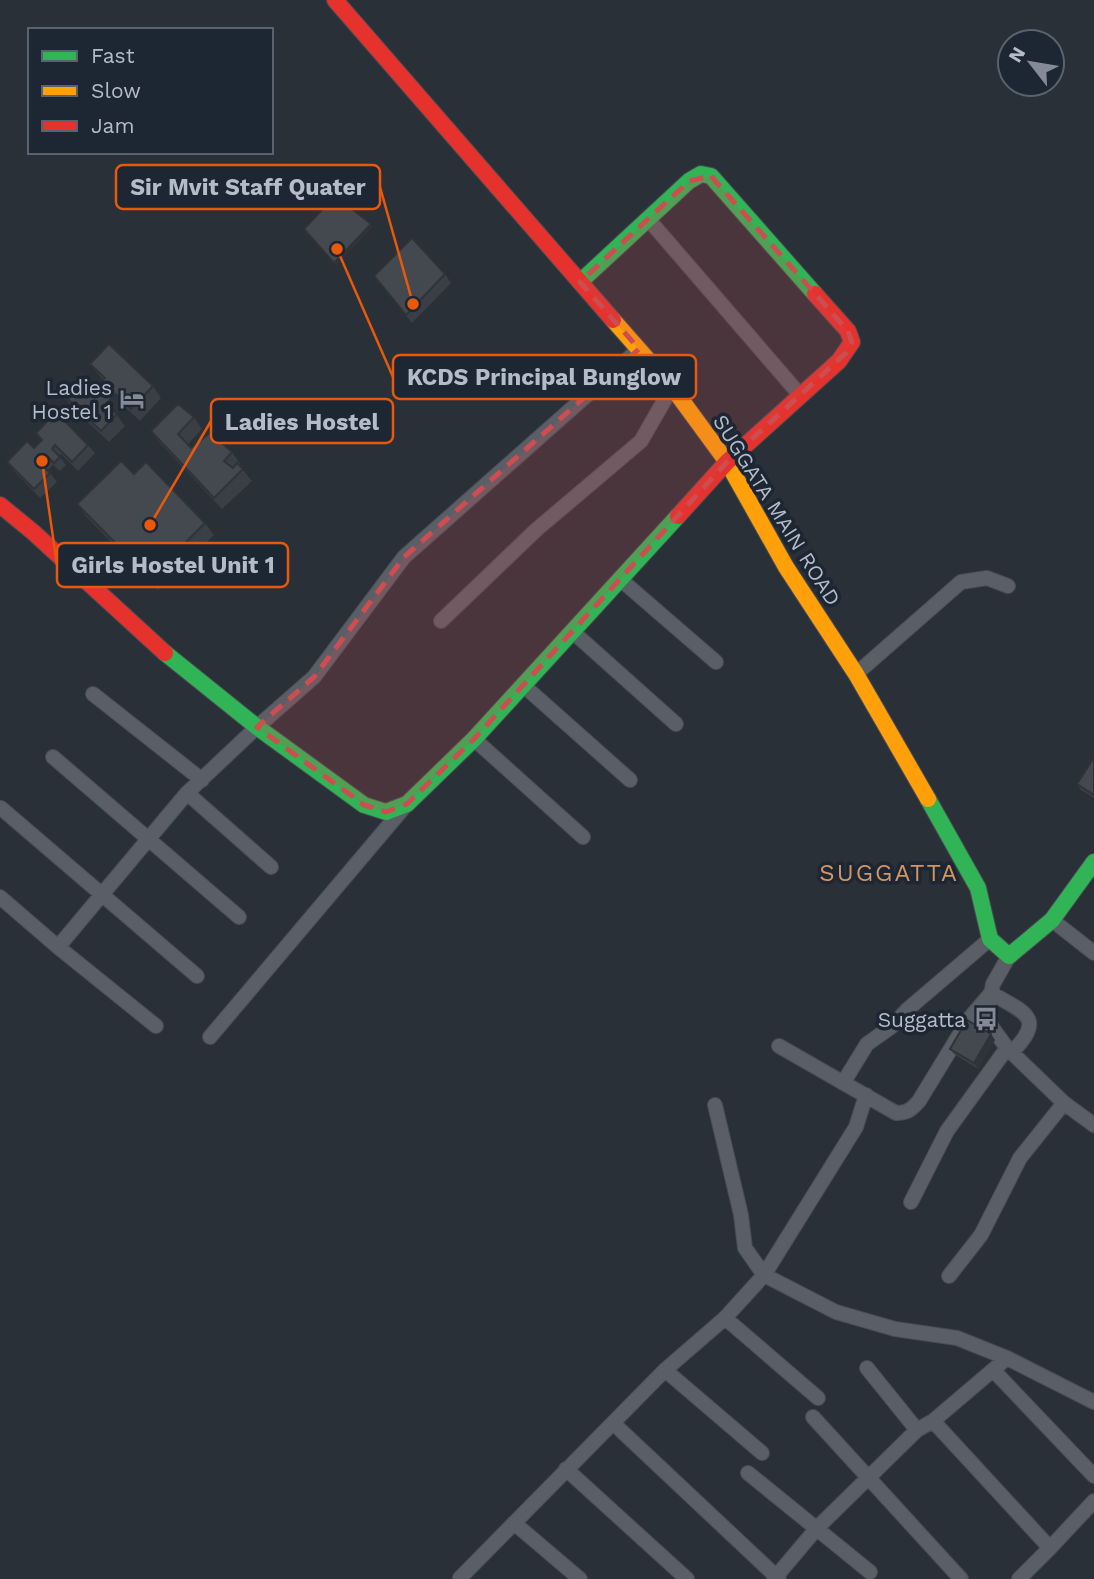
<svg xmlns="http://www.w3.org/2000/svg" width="1094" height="1579" viewBox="0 0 1094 1579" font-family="'Work Sans',sans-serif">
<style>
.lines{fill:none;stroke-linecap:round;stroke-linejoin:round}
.street-casing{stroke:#484c53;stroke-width:16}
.fast-casing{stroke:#484c53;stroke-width:18}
.slow-casing{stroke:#484c53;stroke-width:18}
.jam-casing{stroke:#484c53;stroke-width:18}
.street{stroke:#5a5e66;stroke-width:14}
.fast{stroke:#30b455;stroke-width:16}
.slow{stroke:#ff9f0a;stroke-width:16}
.jam{stroke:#e5322d;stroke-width:16}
.wall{fill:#3a3f45}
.shaded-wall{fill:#303338}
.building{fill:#444950;stroke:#303338;stroke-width:2}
.marked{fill:#ce4d50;fill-opacity:0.2;stroke:#ce4d50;stroke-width:5;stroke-dasharray:14 9;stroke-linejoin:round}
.labels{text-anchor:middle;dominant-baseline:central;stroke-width:7;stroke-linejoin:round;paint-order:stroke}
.poi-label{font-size:21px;fill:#b4bcc9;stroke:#1d2633;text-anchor:end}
.street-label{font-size:21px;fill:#b4bcc9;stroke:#1d2633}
.quarter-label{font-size:24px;letter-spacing:2px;fill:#d59563;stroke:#1d2633}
.leader{fill:none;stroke:#e8590c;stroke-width:2.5}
.callout-dot{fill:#e8590c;stroke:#1d2633;stroke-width:2.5}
.callout{fill:#1d2633;stroke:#e8590c;stroke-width:2.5}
.callout-label{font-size:23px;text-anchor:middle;font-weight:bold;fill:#b4bcc9}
</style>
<rect width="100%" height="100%" fill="#2a3038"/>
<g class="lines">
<!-- street casing -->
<g class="street-casing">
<path id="street" d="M649,220L800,395
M620,579L716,662
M441,621L536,530L641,441L672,387
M573,632L676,724
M856,674L961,582L987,578L1008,586
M523,685L630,780
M93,694L202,780
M474,739L583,837
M53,757L239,917
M187,793L271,867
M1,808L197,976
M0,897L58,947L156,1026
M1052,920L1094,953
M58,947L187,793L257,727L314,677L404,557L639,349
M210,1037L406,805
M779,1046L896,1113C908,1113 912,1109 919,1101L969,1019L991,993C1023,1012 1047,1017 1012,1052
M843,1083L867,1044L891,1027L908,1009L990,939
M1064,1103L1094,1125
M715,1105L741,1215L745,1248L764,1275L836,1312L895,1329L957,1338L1007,1358L1094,1402
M911,1202L947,1131L1007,1048
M949,1276L981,1235L1020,1158L1064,1103L1007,1048L986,1019L993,984L1009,956
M725,1318L818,1398
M867,1368L917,1430
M665,1370L762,1453
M994,1371L1094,1476
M813,1417L961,1579
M933,1421L1050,1548L1019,1579
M613,1423L779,1579
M566,1469L687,1579
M748,1473L870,1572
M514,1523L580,1579
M1050,1548L1094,1501
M462,1579L460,1578L665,1370L725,1318L764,1275L856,1127L866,1095
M774,1579L817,1528L917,1430L933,1421L1007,1358"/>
</g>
<!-- fast casing -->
<g class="fast-casing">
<path id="fast" d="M580,282L689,181L701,174L711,176L815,294
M165,653L257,727L364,805L386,812L407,804L474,739L678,516
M928,799L978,888L990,939L1009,956L1052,920L1094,862"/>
</g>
<!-- slow casing -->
<g class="slow-casing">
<path id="slow" d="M613,320L672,387L727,462L786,567L856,674L928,799"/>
</g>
<!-- jam casing -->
<g class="jam-casing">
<path id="jam" d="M335,0L613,320
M0,505L33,532L165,653
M678,516L727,462L839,361L852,342L848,331L815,294"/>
</g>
<!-- street -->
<use href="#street" class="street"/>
<!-- fast -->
<use href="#fast" class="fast"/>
<!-- slow -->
<use href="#slow" class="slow"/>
<!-- jam -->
<use href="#jam" class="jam"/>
</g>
<!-- wall -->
<path class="wall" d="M445,274L451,283L412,323L374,276Z
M90,364L153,386L161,398L140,421L124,406L116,414L125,426L109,442L71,406L63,394L95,388L103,380Z
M194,417L202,429L188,444L191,448L232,452L240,464L239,465L252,481L222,509L159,442L151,431Z
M36,433L88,445L95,453L78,471L61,454L59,456L66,465L60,471L53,465L48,470L57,482L40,498L13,470L7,462L34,448L41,441Z
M134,474L205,523L214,535L158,590L86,516L77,504Z
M1094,759V798L1081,790L1077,784Z
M995,1040L978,1069L954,1054L950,1049Z"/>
<!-- shaded-wall -->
<path class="shaded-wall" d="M371,224L373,227L336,266L334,263Z
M116,394L124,406L114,416L106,404Z
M991,1034L995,1040L978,1069L974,1063Z"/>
<!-- building -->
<path class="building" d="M335,196L371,224L334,263L304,229Z
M412,238L445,274L406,315L374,276Z
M109,344L153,386L131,409L116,394L106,404L117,414L101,431L63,394L82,374L95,388L105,378L90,364Z
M178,404L194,417L178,434L191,448L210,433L232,452L224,461L233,468L237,463L243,469L214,498L151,431Z
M56,412L88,445L72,462L55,445L52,449L60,457L54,463L47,456L40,463L50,473L34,489L7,462L27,441L34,448L42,440L36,433Z
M121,461L134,474L146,462L205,523L150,578L77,504Z
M1093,759H1094V795L1077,784Z
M967,1020L991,1034L974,1063L950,1049Z"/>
<!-- marked area -->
<path class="marked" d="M711,176L848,331L852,342L846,353L727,462L474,739L407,804L386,812L364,805L257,727L314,677L404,557L639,349L580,282L689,181Z"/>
<!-- icons -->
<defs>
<g id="hotel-bare" transform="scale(1.89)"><path d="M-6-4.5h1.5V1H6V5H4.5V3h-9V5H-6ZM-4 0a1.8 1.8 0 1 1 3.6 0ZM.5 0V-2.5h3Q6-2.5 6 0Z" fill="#848b96" stroke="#1d2633" stroke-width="2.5" paint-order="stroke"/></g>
<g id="bus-bare" transform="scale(1.89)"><path d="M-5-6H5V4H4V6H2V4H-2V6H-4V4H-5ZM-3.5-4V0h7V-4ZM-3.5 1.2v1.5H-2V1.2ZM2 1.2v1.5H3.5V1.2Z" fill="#848b96" stroke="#1d2633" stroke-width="2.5" paint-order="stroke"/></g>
</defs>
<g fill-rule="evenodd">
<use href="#hotel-bare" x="132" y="399"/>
<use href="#bus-bare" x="986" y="1019"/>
</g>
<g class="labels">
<!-- poi labels -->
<g class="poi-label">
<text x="112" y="387">Ladies<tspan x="112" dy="24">Hostel 1</tspan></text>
<text x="966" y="1019">Suggatta</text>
</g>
<!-- street labels -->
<g class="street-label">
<text transform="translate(777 510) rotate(58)">SUGGATA MAIN ROAD</text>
</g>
<!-- quarter labels -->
<g class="quarter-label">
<text x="889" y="873">SUGGATTA</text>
</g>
</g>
<!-- callouts -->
<path class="leader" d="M413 304L380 187M337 249L393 377M150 525L211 421M42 461L57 565"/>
<g class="callout-dot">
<circle cx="413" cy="304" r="7"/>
<circle cx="337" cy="249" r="7"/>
<circle cx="150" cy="525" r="7"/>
<circle cx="42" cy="461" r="7"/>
</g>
<g class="callout">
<rect x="116" y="165" width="264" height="44" rx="7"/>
<rect x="393" y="355" width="303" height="44" rx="7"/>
<rect x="211" y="399" width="182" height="44" rx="7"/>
<rect x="57" y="543" width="231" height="44" rx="7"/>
</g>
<g class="callout-label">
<text x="248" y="195">Sir Mvit Staff Quater</text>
<text x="544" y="385">KCDS Principal Bunglow</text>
<text x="302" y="430">Ladies Hostel</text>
<text x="173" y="573">Girls Hostel Unit 1</text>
</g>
<!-- legend -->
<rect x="28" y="28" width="245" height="126" fill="#1d2633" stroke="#59626f" stroke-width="2"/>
<rect x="42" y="51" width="35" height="10" fill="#30b455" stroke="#59626f" stroke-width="2"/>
<text x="91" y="63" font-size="21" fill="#b4bcc9">Fast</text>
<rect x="42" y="86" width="35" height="10" fill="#ff9f0a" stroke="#59626f" stroke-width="2"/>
<text x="91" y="98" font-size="21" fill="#b4bcc9">Slow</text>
<rect x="42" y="121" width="35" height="10" fill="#e5322d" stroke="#59626f" stroke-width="2"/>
<text x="91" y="133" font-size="21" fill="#b4bcc9">Jam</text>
<!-- north arrow -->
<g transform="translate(1031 63) rotate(301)"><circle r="33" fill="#1d2633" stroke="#59626f" stroke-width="2"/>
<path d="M0-5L12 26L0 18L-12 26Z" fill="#848b96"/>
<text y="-10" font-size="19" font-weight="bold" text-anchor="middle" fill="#b4bcc9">N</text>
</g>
</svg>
